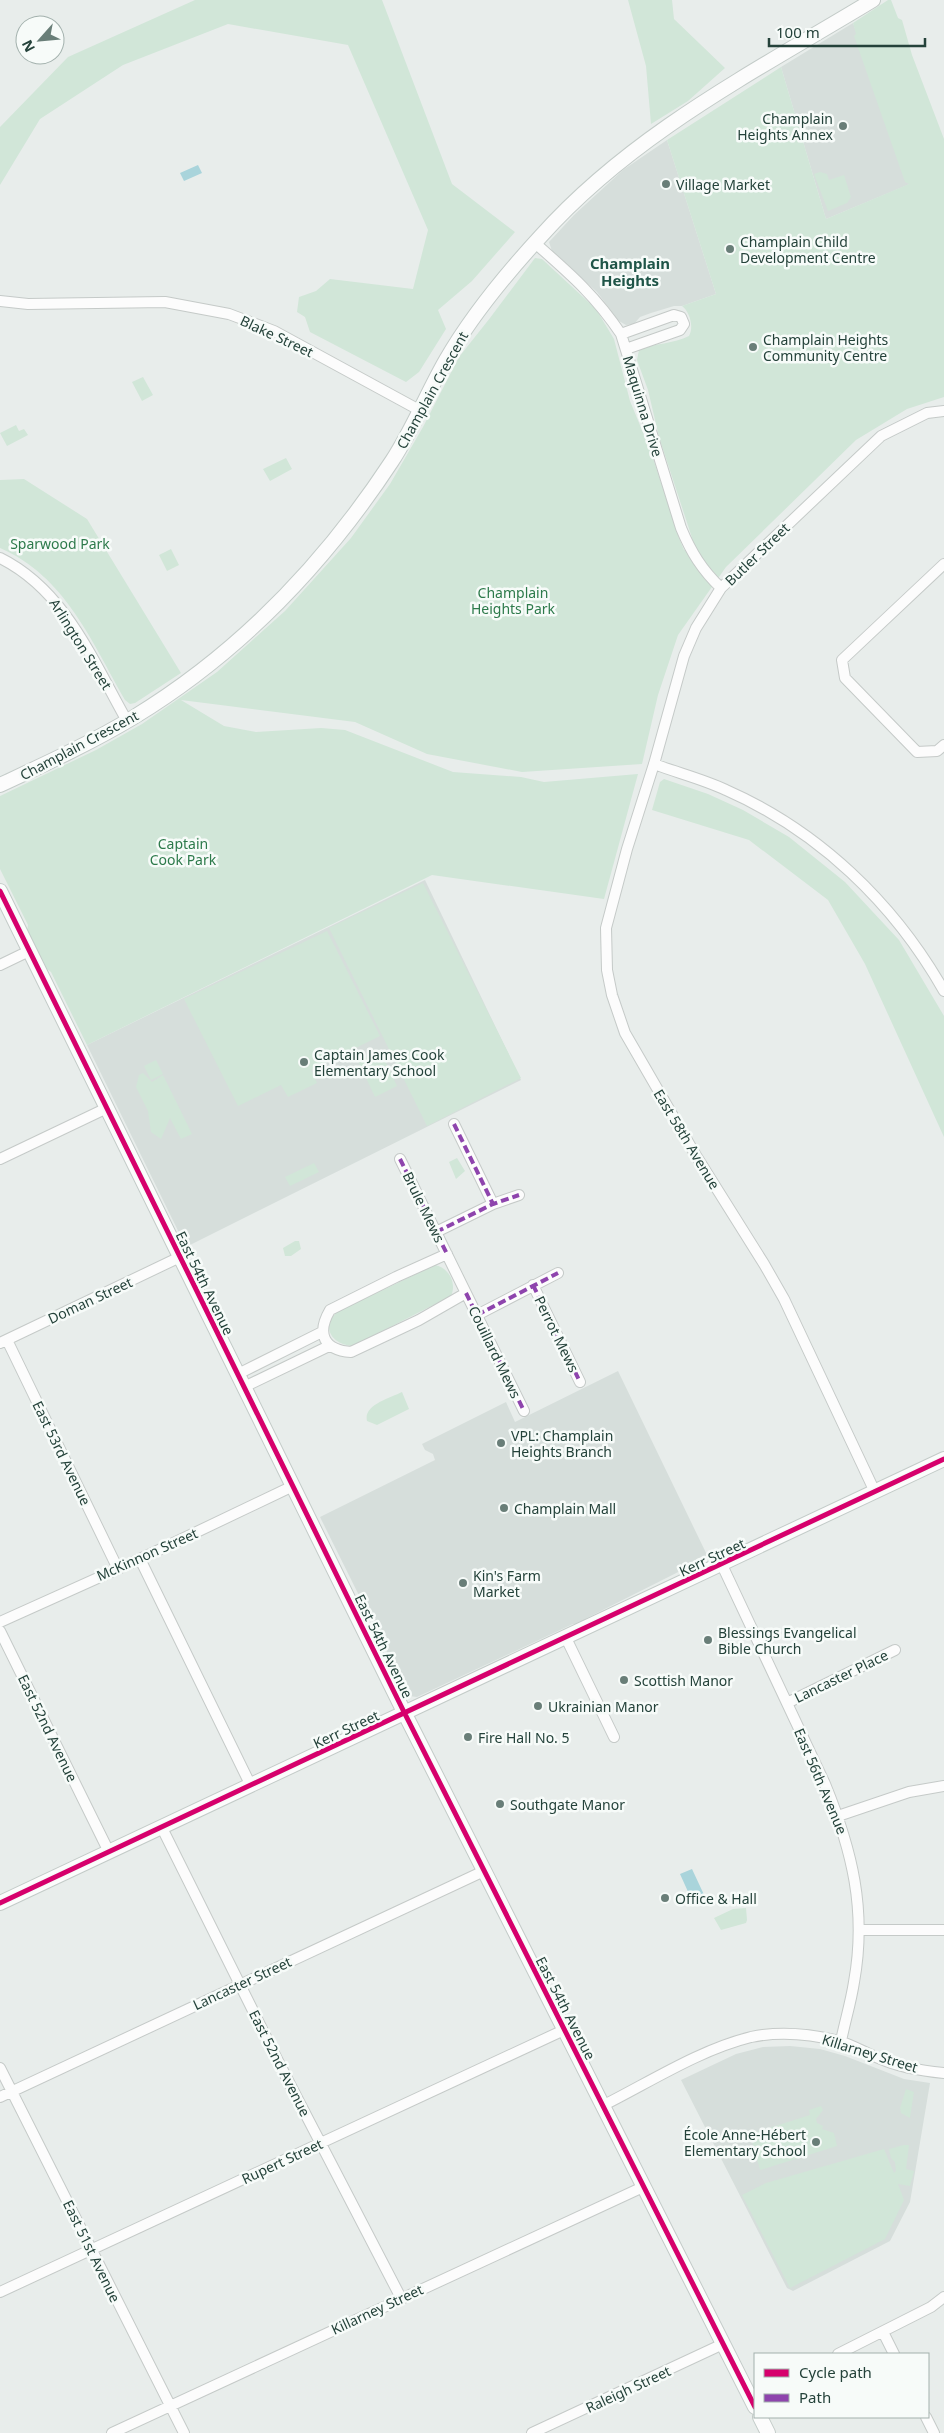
<svg xmlns="http://www.w3.org/2000/svg" width="944" height="2433" viewBox="0 0 944 2433" font-family="'Noto Sans',sans-serif">
<style>
.built{fill:#d6dedb}
.green{fill:#d1e6d8}
.water{fill:#a9d4db}
.lines{fill:none;stroke-linecap:round;stroke-linejoin:round}
.street-casing{stroke:#c5cac8;stroke-width:12}
.secondary-casing{stroke:#c3cbc8;stroke-width:16}
.street{stroke:#fcfcfc;stroke-width:10}
.secondary{stroke:#fcfcfc;stroke-width:14}
.quiet{stroke:#8e44ad;stroke-width:4;stroke-dasharray:8 4;stroke-linecap:butt}
.cycleway-casing{stroke:#f7fbf9;stroke-width:8}
.cycleway{stroke:#d6006c;stroke-width:5}
.poi-dot{fill:#697e78;stroke:#f7fbf9;stroke-width:2}
.labels{text-anchor:middle;dominant-baseline:central;stroke-width:5;stroke-linejoin:round;paint-order:stroke}
.poi-label{font-size:14px;fill:#24423a;stroke:#f7fbf9;text-anchor:start}
.street-label{font-size:14px;fill:#24423a;stroke:#f7fbf9}
.park-label{font-size:14px;fill:#2d7a4b;stroke:#f7fbf9}
.neighbourhood-label{font-size:15px;font-weight:bold;fill:#1f5548;stroke:#f7fbf9}
</style>
<rect width="100%" height="100%" fill="#e8edeb"/>
<!-- built -->
<path class="built" d="M853,23L910,184L826,219L781,67Z
M667,140L716,294L682,306H674L651,313L640,317L634,324L626,325L619,321L597,292L552,251L549,242L574,215L623,170Z
M425,880L521,1080L186,1247L87,1045Z
M618,1371L708,1557L587,1618L577,1626L573,1624L417,1697L409,1696L320,1517L435,1460L433,1454L425,1450L422,1444L506,1402L515,1422Z
M790,2046L820,2049L845,2056L904,2079L930,2083L910,2202L890,2241L793,2291L787,2288L681,2080L736,2054L763,2047Z"/>
<!-- green -->
<path class="green" d="M195,0H382L452,184L515,232L472,281L438,310L446,329L419,372L406,382L310,332L305,317L297,312L299,297L316,291L330,279L413,289L428,230L348,45L228,24L123,65L40,119L0,185V127L68,57Z
M628,0H672L674,19L725,68L688,101L651,124L646,66Z
M888,0H891L898,18L902,20L912,55L944,139V397L907,409L856,440L726,567L678,635L658,695L642,764L522,772L427,754L355,722L181,700L224,726L256,732L321,728L345,730L453,772L521,777L544,782L638,774L604,899L432,875L87,1045L51,972L44,967L27,931L28,925L0,869V796L96,750L142,724L217,672L285,611L351,538L390,484L423,427L459,357L490,318L535,258L542,259L596,309L614,339L630,401L651,452L679,538L684,550L695,547L659,437L648,390L637,360L639,350C654,343 674,344 689,336C694,327 690,312 682,306L716,294L667,140L781,67L826,219L909,184L905,182L854,36L856,34L853,23Z
M820,172L827,174L829,180L844,175L851,197L847,203L828,211L814,174Z
M143,377L153,395L142,401L132,382Z
M16,425L19,431L24,429L28,435L7,446L0,433Z
M286,458L292,469L270,481L263,469Z
M24,479L87,519L181,673L135,703L130,704L125,700C92,642 65,576 0,548V480Z
M171,549L179,565L167,571L159,555Z
M664,779L708,794L743,810L789,837L845,882L899,940L944,1016V1137L865,964L828,900L749,840L652,810L660,782Z
M423,883L521,1078L427,1126L329,928Z
M327,931L380,1036L311,1070L317,1083L288,1097L281,1085L238,1106L184,999Z
M380,1050L397,1086L375,1097L358,1061Z
M156,1060L163,1074L151,1080L144,1066Z
M143,1073L152,1082L163,1075L192,1134L181,1139L170,1118L161,1139L151,1132L148,1111L136,1087L139,1075Z
M457,1158L465,1171L456,1179L449,1162Z
M314,1163L319,1172L290,1186L285,1177Z
M295,1241H299L301,1249L291,1256H285L283,1248Z
M435,1265C449,1268 457,1283 451,1296L353,1346C333,1345 320,1328 337,1312Z
M402,1392L409,1409L377,1425L367,1421C363,1405 390,1398 402,1392Z
M746,1908L747,1920L746,1923L721,1930L714,1918L733,1909Z
M906,2089L914,2092L910,2118L901,2113L900,2108Z
M821,2106L823,2110L816,2119L817,2123L823,2126L822,2129L834,2133L837,2146L760,2170L750,2134L810,2115L809,2110Z
M904,2145H909L906,2169L914,2171L910,2186L898,2184L904,2200L885,2239L790,2288L742,2195L766,2183L884,2149L894,2173L896,2171L895,2162L891,2158L889,2149Z"/>
<!-- water -->
<path class="water" d="M198,165L202,173L184,181L180,173Z
M692,1869L706,1899L694,1905L680,1874Z"/>
<g class="lines">
<!-- street casing -->
<g class="street-casing">
<path id="street" d="M535,243C569,273 595,295 621,334L681,528C691,552 702,570 721,588
M0,301L28,304L165,302L229,314L274,331L421,411
M621,334L674,315L681,317L684,324L680,330L626,349
M0,558C65,590 93,661 127,721
M944,564L842,660L845,678L917,752L937,751L944,745
M654,764C678,773 703,779 726,790C819,831 894,903 944,991
M0,965L29,951
M454,1124L493,1204
M0,1159L107,1108
M400,1159L524,1411
M436,1232L493,1204L519,1195
M447,1254L396,1277L330,1310C316,1334 324,1350 351,1352L419,1320L466,1293
M533,1285L580,1382
M477,1315L558,1273
M7,1340L117,1567
M0,1343L180,1257
M238,1374L322,1332
M244,1387L329,1346
M875,1492L784,1299L764,1264L695,1154L625,1033L612,995L607,970L606,928L627,849L654,764L684,656L696,628L721,588L881,436L927,413L944,411
M140,1559L251,1786
M722,1565L825,1784C852,1850 867,1910 854,1982C851,2002 845,2021 841,2041
M0,1622L140,1559L293,1486
M0,1631L109,1852
M566,1638L614,1737
M787,1703L895,1650
M838,1816L909,1792L944,1786
M162,1828L280,2065L401,2298
M859,1930H944
M0,2068L184,2433
M0,2097L484,1871
M602,2106C650,2082 699,2050 751,2037C779,2031 811,2034 839,2041C853,2045 867,2054 881,2059C901,2068 923,2071 944,2073
M0,2292L564,2030
M883,2332L894,2354
M838,2354L931,2307L944,2297
M926,2417L934,2433
M112,2433L643,2187
M532,2433L723,2344"/>
</g>
<!-- secondary casing -->
<g class="secondary-casing">
<path id="secondary" d="M0,785C45,764 91,743 134,717C239,653 325,563 392,461C413,429 427,393 446,360C472,315 506,274 541,236C633,133 756,71 873,0
M0,891L405,1714L755,2407
M0,1903L944,1459
M760,2417L768,2433"/>
</g>
<!-- street -->
<use href="#street" class="street"/>
<!-- secondary -->
<use href="#secondary" class="secondary"/>
<!-- quiet -->
<path class="quiet" d="M454,1124L493,1204
M400,1159L447,1254
M436,1232L493,1204L519,1195
M533,1285L580,1382
M466,1293L524,1411
M477,1315L558,1273"/>
<!-- cycleway casing -->
<g class="cycleway-casing">
<path id="cycleway" d="M0,891L405,1714L755,2407
M0,1903L944,1459"/>
</g>
<!-- cycleway -->
<use href="#cycleway" class="cycleway"/>
</g>
<!-- markers -->
<g class="poi-dot">
<circle cx="843" cy="126" r="5"/>
<circle cx="666" cy="184" r="5"/>
<circle cx="730" cy="249" r="5"/>
<circle cx="753" cy="347" r="5"/>
<circle cx="304" cy="1062" r="5"/>
<circle cx="501" cy="1443" r="5"/>
<circle cx="504" cy="1508" r="5"/>
<circle cx="463" cy="1583" r="5"/>
<circle cx="708" cy="1640" r="5"/>
<circle cx="624" cy="1680" r="5"/>
<circle cx="538" cy="1706" r="5"/>
<circle cx="468" cy="1737" r="5"/>
<circle cx="500" cy="1804" r="5"/>
<circle cx="665" cy="1898" r="5"/>
<circle cx="816" cy="2142" r="5"/>
</g>
<g class="labels">
<!-- poi labels -->
<g class="poi-label">
<text x="833" y="118" text-anchor="end">Champlain<tspan x="833" dy="16">Heights Annex</tspan></text>
<text x="676" y="184">Village Market</text>
<text x="740" y="241">Champlain Child<tspan x="740" dy="16">Development Centre</tspan></text>
<text x="763" y="339">Champlain Heights<tspan x="763" dy="16">Community Centre</tspan></text>
<text x="314" y="1054">Captain James Cook<tspan x="314" dy="16">Elementary School</tspan></text>
<text x="511" y="1435">VPL: Champlain<tspan x="511" dy="16">Heights Branch</tspan></text>
<text x="514" y="1508">Champlain Mall</text>
<text x="473" y="1575">Kin's Farm<tspan x="473" dy="16">Market</tspan></text>
<text x="718" y="1632">Blessings Evangelical<tspan x="718" dy="16">Bible Church</tspan></text>
<text x="634" y="1680">Scottish Manor</text>
<text x="548" y="1706">Ukrainian Manor</text>
<text x="478" y="1737">Fire Hall No. 5</text>
<text x="510" y="1804">Southgate Manor</text>
<text x="675" y="1898">Office &amp; Hall</text>
<text x="806" y="2134" text-anchor="end">École Anne-Hébert<tspan x="806" dy="16">Elementary School</tspan></text>
</g>
<!-- street labels -->
<g class="street-label">
<text transform="translate(277 336) rotate(25)">Blake Street</text>
<text transform="translate(432 390) rotate(-61)">Champlain Crescent</text>
<text transform="translate(643 406) rotate(73)">Maquinna Drive</text>
<text transform="translate(757 554) rotate(-44)">Butler Street</text>
<text transform="translate(81 644) rotate(58)">Arlington Street</text>
<text transform="translate(79 745) rotate(-28)">Champlain Crescent</text>
<text transform="translate(687 1139) rotate(59)">East 58th Avenue</text>
<text transform="translate(424 1207) rotate(64)">Brule Mews</text>
<text transform="translate(205 1283) rotate(64)">East 54th Avenue</text>
<text transform="translate(90 1300) rotate(-25)">Doman Street</text>
<text transform="translate(557 1334) rotate(64)">Perrot Mews</text>
<text transform="translate(495 1352) rotate(64)">Couillard Mews</text>
<text transform="translate(62 1453) rotate(64)">East 53rd Avenue</text>
<text transform="translate(147 1554) rotate(-24)">McKinnon Street</text>
<text transform="translate(712 1557) rotate(-25)">Kerr Street</text>
<text transform="translate(384 1646) rotate(64)">East 54th Avenue</text>
<text transform="translate(841 1676) rotate(-26)">Lancaster Place</text>
<text transform="translate(48 1728) rotate(64)">East 52nd Avenue</text>
<text transform="translate(346 1729) rotate(-25)">Kerr Street</text>
<text transform="translate(821 1781) rotate(67)">East 56th Avenue</text>
<text transform="translate(242 1983) rotate(-25)">Lancaster Street</text>
<text transform="translate(566 2008) rotate(63)">East 54th Avenue</text>
<text transform="translate(870 2053) rotate(17)">Killarney Street</text>
<text transform="translate(280 2063) rotate(63)">East 52nd Avenue</text>
<text transform="translate(282 2161) rotate(-25)">Rupert Street</text>
<text transform="translate(92 2251) rotate(64)">East 51st Avenue</text>
<text transform="translate(377 2309) rotate(-25)">Killarney Street</text>
<text transform="translate(628 2389) rotate(-25)">Raleigh Street</text>
</g>
<!-- park labels -->
<g class="park-label">
<text x="60" y="543">Sparwood Park</text>
<text x="513" y="592">Champlain<tspan x="513" dy="16">Heights Park</tspan></text>
<text x="183" y="843">Captain<tspan x="183" dy="16">Cook Park</tspan></text>
</g>
<!-- neighbourhood labels -->
<g class="neighbourhood-label">
<text x="630" y="263">Champlain<tspan x="630" dy="17">Heights</tspan></text>
</g>
</g>
<!-- legend -->
<rect x="754" y="2353" width="175" height="65" fill="#f7fbf9" stroke="#a3b1ad"/>
<rect x="764" y="2369" width="25" height="8" fill="#d6006c" stroke="#a3b1ad"/>
<text x="799" y="2378" font-size="15" fill="#24423a">Cycle path</text>
<rect x="764" y="2394" width="25" height="8" fill="#8e44ad" stroke="#a3b1ad"/>
<text x="799" y="2403" font-size="15" fill="#24423a">Path</text>
<!-- north arrow -->
<g transform="translate(40 40) rotate(243)"><circle r="24" fill="#f7fbf9" stroke="#a3b1ad"/>
<path d="M0-4L9 19L0 12L-9 19Z" fill="#697e78"/>
<text y="-8" font-size="14" font-weight="bold" text-anchor="middle" fill="#24423a">N</text>
</g>
<!-- scale -->
<path d="M769 38v8h156v-8" fill="none" stroke="#24423a" stroke-width="2.5"/>
<text x="776" y="38" font-size="15" fill="#24423a" stroke="#f7fbf9" stroke-width="4" paint-order="stroke">100 m</text>
</svg>
